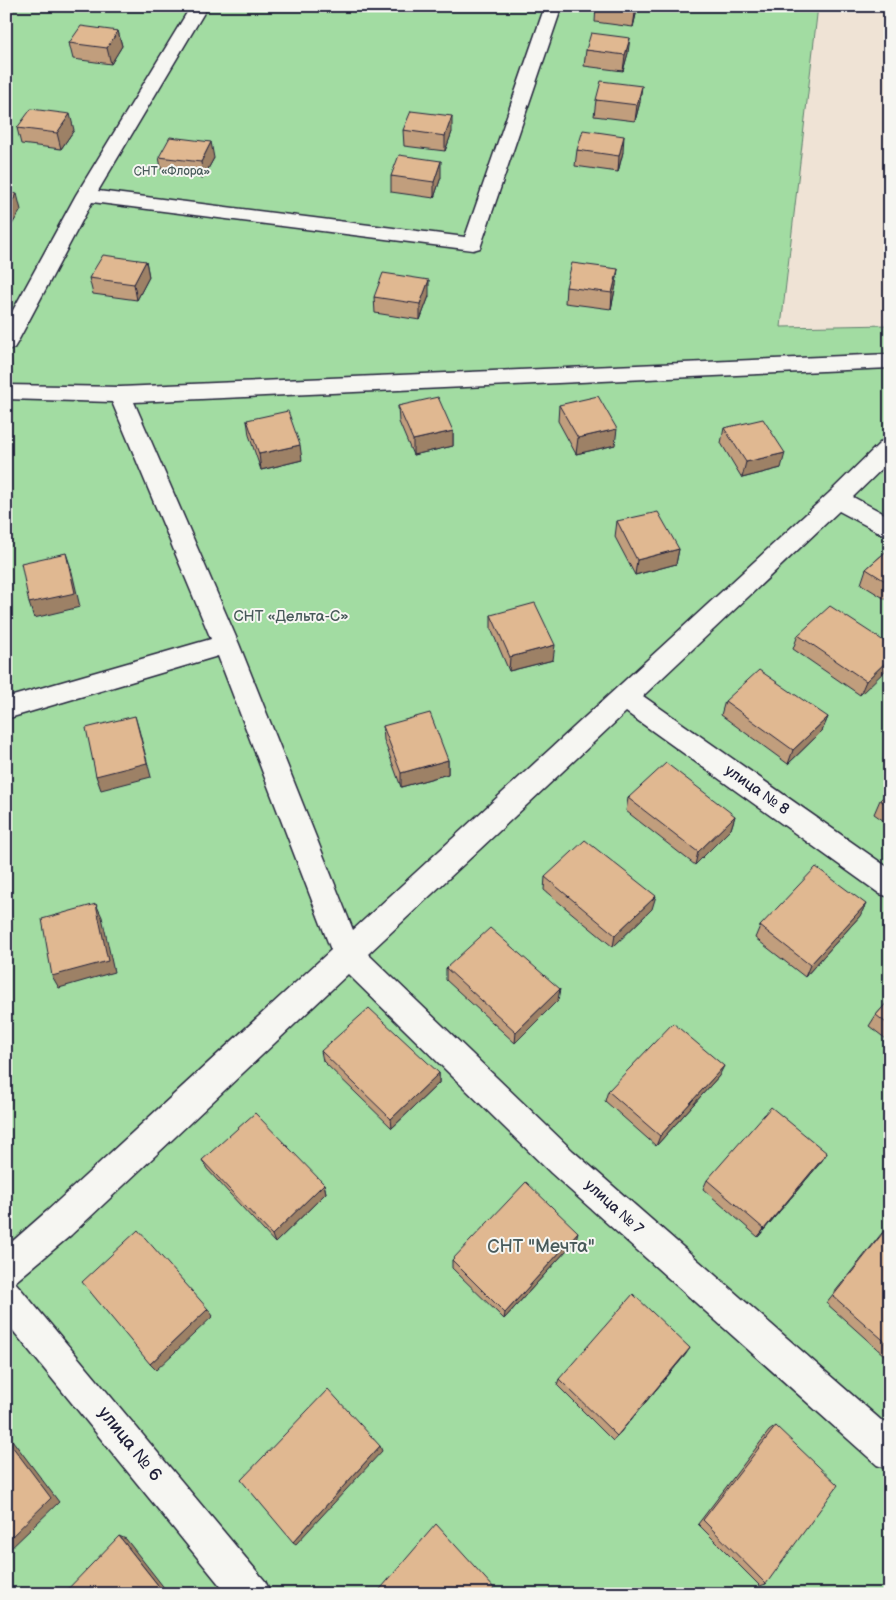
<svg xmlns="http://www.w3.org/2000/svg" width="896" height="1600" viewBox="0 0 896 1600" font-family="'Balsamiq Sans',sans-serif">
<style>
.green{fill:#a2dca2;stroke:#627f6e}
.lines{fill:none;stroke-linecap:round;stroke-linejoin:round}
.minor-casing{stroke:#22223b;stroke-width:3}
.minor{fill:#f6f6f2;fill-rule:evenodd}
.wall{fill:#c19e7d;stroke:#22223b}
.shaded-wall{fill:#9d8166;stroke:#22223b}
.building{fill:#e0b891;stroke:#22223b}
.labels{text-anchor:middle;dominant-baseline:central;stroke-width:4;stroke-linejoin:round;paint-order:stroke}
.far-park-label{font-size:12px;fill:#485a5a;stroke:#f6f6f2}
.park-label{font-size:15px;fill:#485a5a;stroke:#f6f6f2}
.street-label{font-size:15px;fill:#22223b;stroke:#f6f6f2}
.near-park-label{font-size:18px;fill:#485a5a;stroke:#f6f6f2}
.near-street-label{font-size:18px;fill:#22223b;stroke:#f6f6f2}
</style>
<rect width="100%" height="100%" fill="#efe3d5"/>
<filter id="ink" filterUnits="userSpaceOnUse"><feTurbulence type="fractalNoise" baseFrequency=".02" numOctaves="2"/><feDisplacementMap in="SourceGraphic" scale="10" xChannelSelector="R" yChannelSelector="G"/><feConvolveMatrix kernelMatrix="1 2 1 2 8 2 1 2 1" color-interpolation-filters="sRGB"/></filter>
<g filter="url(#ink)">
<!-- green -->
<path class="green" d="M6,6H818L781,327L890,325V1594H6Z"/>
<g class="lines">
<!-- minor casing -->
<g class="minor-casing">
<path id="minor" d="M191,6H208L98,191L465,237L545,6H562L480,248L473,250L92,202L17,343L14,348L6,350V323L76,195Z
M890,354V368L134,402L239,644L353,930L829,493L882,441L890,439V461L853,497L890,517V537L882,534L839,511L643,696L890,869V897L880,894L626,712L368,954L573,1151L890,1428V1470L877,1465L551,1173L348,974L71,1235L15,1282L265,1581L271,1594H227L6,1322V1247L47,1211L331,950L218,656L6,719V698L211,639L112,402L6,399V385L120,387Z"/>
</g>
<!-- minor -->
<use href="#minor" class="minor"/>
</g>
<!-- wall -->
<path class="wall" d="M596,6L637,10L633,27L595,22Z
M118,31L122,46L111,64L73,59L69,43Z
M586,50L628,53L623,71L584,66Z
M596,100L640,102L635,121L594,116Z
M17,128L74,130L61,149L21,144Z
M403,130L452,132L445,151L404,146Z
M577,150L623,152L618,172L575,166Z
M159,157L214,158L203,178L162,173Z
M391,176L441,177L434,198L391,192Z
M146,261L149,277L137,300L93,294L89,278Z
M616,285L611,309L565,303L566,287Z
M429,296L420,320L375,313L374,297Z
M559,405L615,445L576,454L558,421Z
M398,406L453,431V446L413,455L399,422Z
M247,420L302,460L261,470L249,435Z
M724,428L781,468L742,478L721,443Z
M617,521L679,549L676,564L635,575L615,537Z
M890,548V602L861,584L866,569Z
M491,615L553,660L509,671L491,629Z
M798,635L890,645L860,695L793,649Z
M725,701L828,717L822,731L788,764L721,715Z
M383,726L448,760V774L401,787L384,740Z
M890,790V825L874,814L880,800Z
M628,798L735,816L731,829L695,865L626,811Z
M545,877L652,909L613,947L544,890Z
M860,916L805,977L755,938L760,926Z
M446,968L558,1000L515,1043L446,980Z
M890,999V1042L869,1026L876,1015Z
M321,1051L439,1073V1083L392,1128L323,1061Z
M719,1076L656,1146L605,1101L608,1091Z
M827,1153L821,1162L758,1237L703,1189L707,1180Z
M202,1160L324,1184L326,1193L275,1243L207,1169Z
M890,1223V1353L885,1356L826,1303Z
M576,1240L504,1319L452,1268V1260Z
M686,1354L613,1441L557,1385L559,1379Z
M776,1426L766,1584L760,1586L698,1524L769,1431Z"/>
<!-- shaded-wall -->
<path class="shaded-wall" d="M636,6H638L637,10L633,27Z
M118,31L122,46L111,64L107,48Z
M630,38L628,53L623,71L625,55Z
M642,86L640,102L635,121L637,105Z
M70,114L74,130L61,149L57,133Z
M452,116V132L445,151V136Z
M624,136L623,152L618,172L619,156Z
M211,142L214,158L203,178L201,162Z
M441,161V177L434,198V182Z
M17,194L21,210L8,231L6,227V210Z
M146,261L149,277L137,300L134,284Z
M618,269L616,285L611,309L612,293Z
M429,280V296L420,320V304Z
M617,429L615,445L576,454L578,438Z
M453,431V446L413,455V440Z
M300,445L302,460L261,470L259,454Z
M785,453L781,468L742,478L746,462Z
M679,549L676,564L635,575L637,560Z
M66,553L71,568L80,607L34,618L29,603Z
M555,645L553,660L509,671L510,657Z
M890,658V666L860,695L866,681Z
M135,716L139,730L151,777L101,790L96,776Z
M828,717L822,731L788,764L793,750Z
M448,760V774L401,787V773Z
M735,816L731,829L695,865L698,852Z
M656,896L652,909L613,947L615,935Z
M96,904L102,917L114,972L59,988L52,976Z
M866,904L860,916L805,977L810,965Z
M560,989L558,1000L515,1043L516,1032Z
M724,1066L719,1076L656,1146L660,1136Z
M439,1073V1083L392,1128L391,1119Z
M827,1153L821,1162L758,1237L764,1229Z
M324,1184L326,1193L275,1243L272,1235Z
M578,1232L576,1240L504,1319L505,1313Z
M208,1309L213,1316L156,1370L150,1364Z
M690,1348L686,1354L613,1441L617,1436Z
M6,1432L59,1502L6,1553Z
M380,1446L382,1451L296,1544L293,1542Z
M119,1536L126,1539L169,1594H165Z"/>
<!-- building -->
<path class="building" d="M596,6H636L634,11Z
M81,26L118,31L107,48L69,43Z
M591,33L630,38L625,55L586,50Z
M601,81L642,86L637,105L596,100Z
M31,109L70,114L57,133L17,128Z
M411,111L452,116L445,136L403,130Z
M583,130L624,136L619,156L577,150Z
M170,137L211,142L201,162L159,157Z
M399,155L441,161L434,182L391,176Z
M6,192L17,194L6,210Z
M103,255L146,261L134,284L89,278Z
M572,263L618,269L612,293L566,287Z
M383,273L429,280L420,304L374,297Z
M598,396L617,429L578,438L559,405Z
M438,397L453,431L413,440L398,406Z
M288,411L300,445L259,454L247,420Z
M763,419L785,453L746,462L724,428Z
M658,512L679,549L637,560L617,521Z
M890,548V584L866,569Z
M66,553L75,593L29,603L21,563Z
M535,603L555,645L510,657L491,615Z
M830,606L890,645V658L866,681L798,635Z
M759,670L828,717L793,750L725,701Z
M430,713L448,760L401,773L383,726Z
M135,716L147,763L96,776L86,728Z
M666,763L735,816L698,852L628,798Z
M890,790V807L880,800Z
M585,840L656,896L615,935L545,877Z
M816,867L866,904L810,965L760,926Z
M96,904L108,961L52,976L42,919Z
M490,928L560,989L516,1032L446,968Z
M890,999V1026L876,1015Z
M369,1008L439,1073L391,1119L321,1051Z
M673,1023L724,1066L660,1136L608,1091Z
M771,1107L827,1153L764,1229L707,1180Z
M255,1113L324,1184L272,1235L202,1160Z
M526,1182L578,1232L505,1313L452,1260Z
M890,1224V1346L833,1296Z
M138,1230L208,1309L150,1364L82,1282Z
M633,1294L690,1348L617,1436L559,1379Z
M328,1389L380,1446L293,1542L241,1480Z
M776,1426L838,1485L766,1584L703,1520Z
M6,1438L51,1498L6,1542Z
M436,1524L494,1588L490,1594H376Z
M119,1536L165,1594H63Z"/>
</g>
<g class="labels">
<!-- far-park labels -->
<g class="far-park-label">
<text x="172" y="171">СНТ «Флора»</text>
</g>
<!-- park labels -->
<g class="park-label">
<text x="291" y="616">СНТ «Дельта-С»</text>
</g>
<!-- street labels -->
<g class="street-label">
<text transform="translate(757 790) rotate(35)">улица № 8</text>
<text transform="translate(614 1207) rotate(42)">улица № 7</text>
</g>
<!-- near-park labels -->
<g class="near-park-label">
<text x="541" y="1246">СНТ "Мечта"</text>
</g>
<!-- near-street labels -->
<g class="near-street-label">
<text transform="translate(130 1444) rotate(51)">улица № 6</text>
</g>
</g>
<!-- margin -->
<rect width="896" height="1600" fill="none" stroke="#f6f6f2" stroke-width="25"/>
<rect x="12" y="12" width="871" height="1575" fill="none" stroke="#22223b" stroke-width="2" filter="url(#ink)"/>
</svg>
